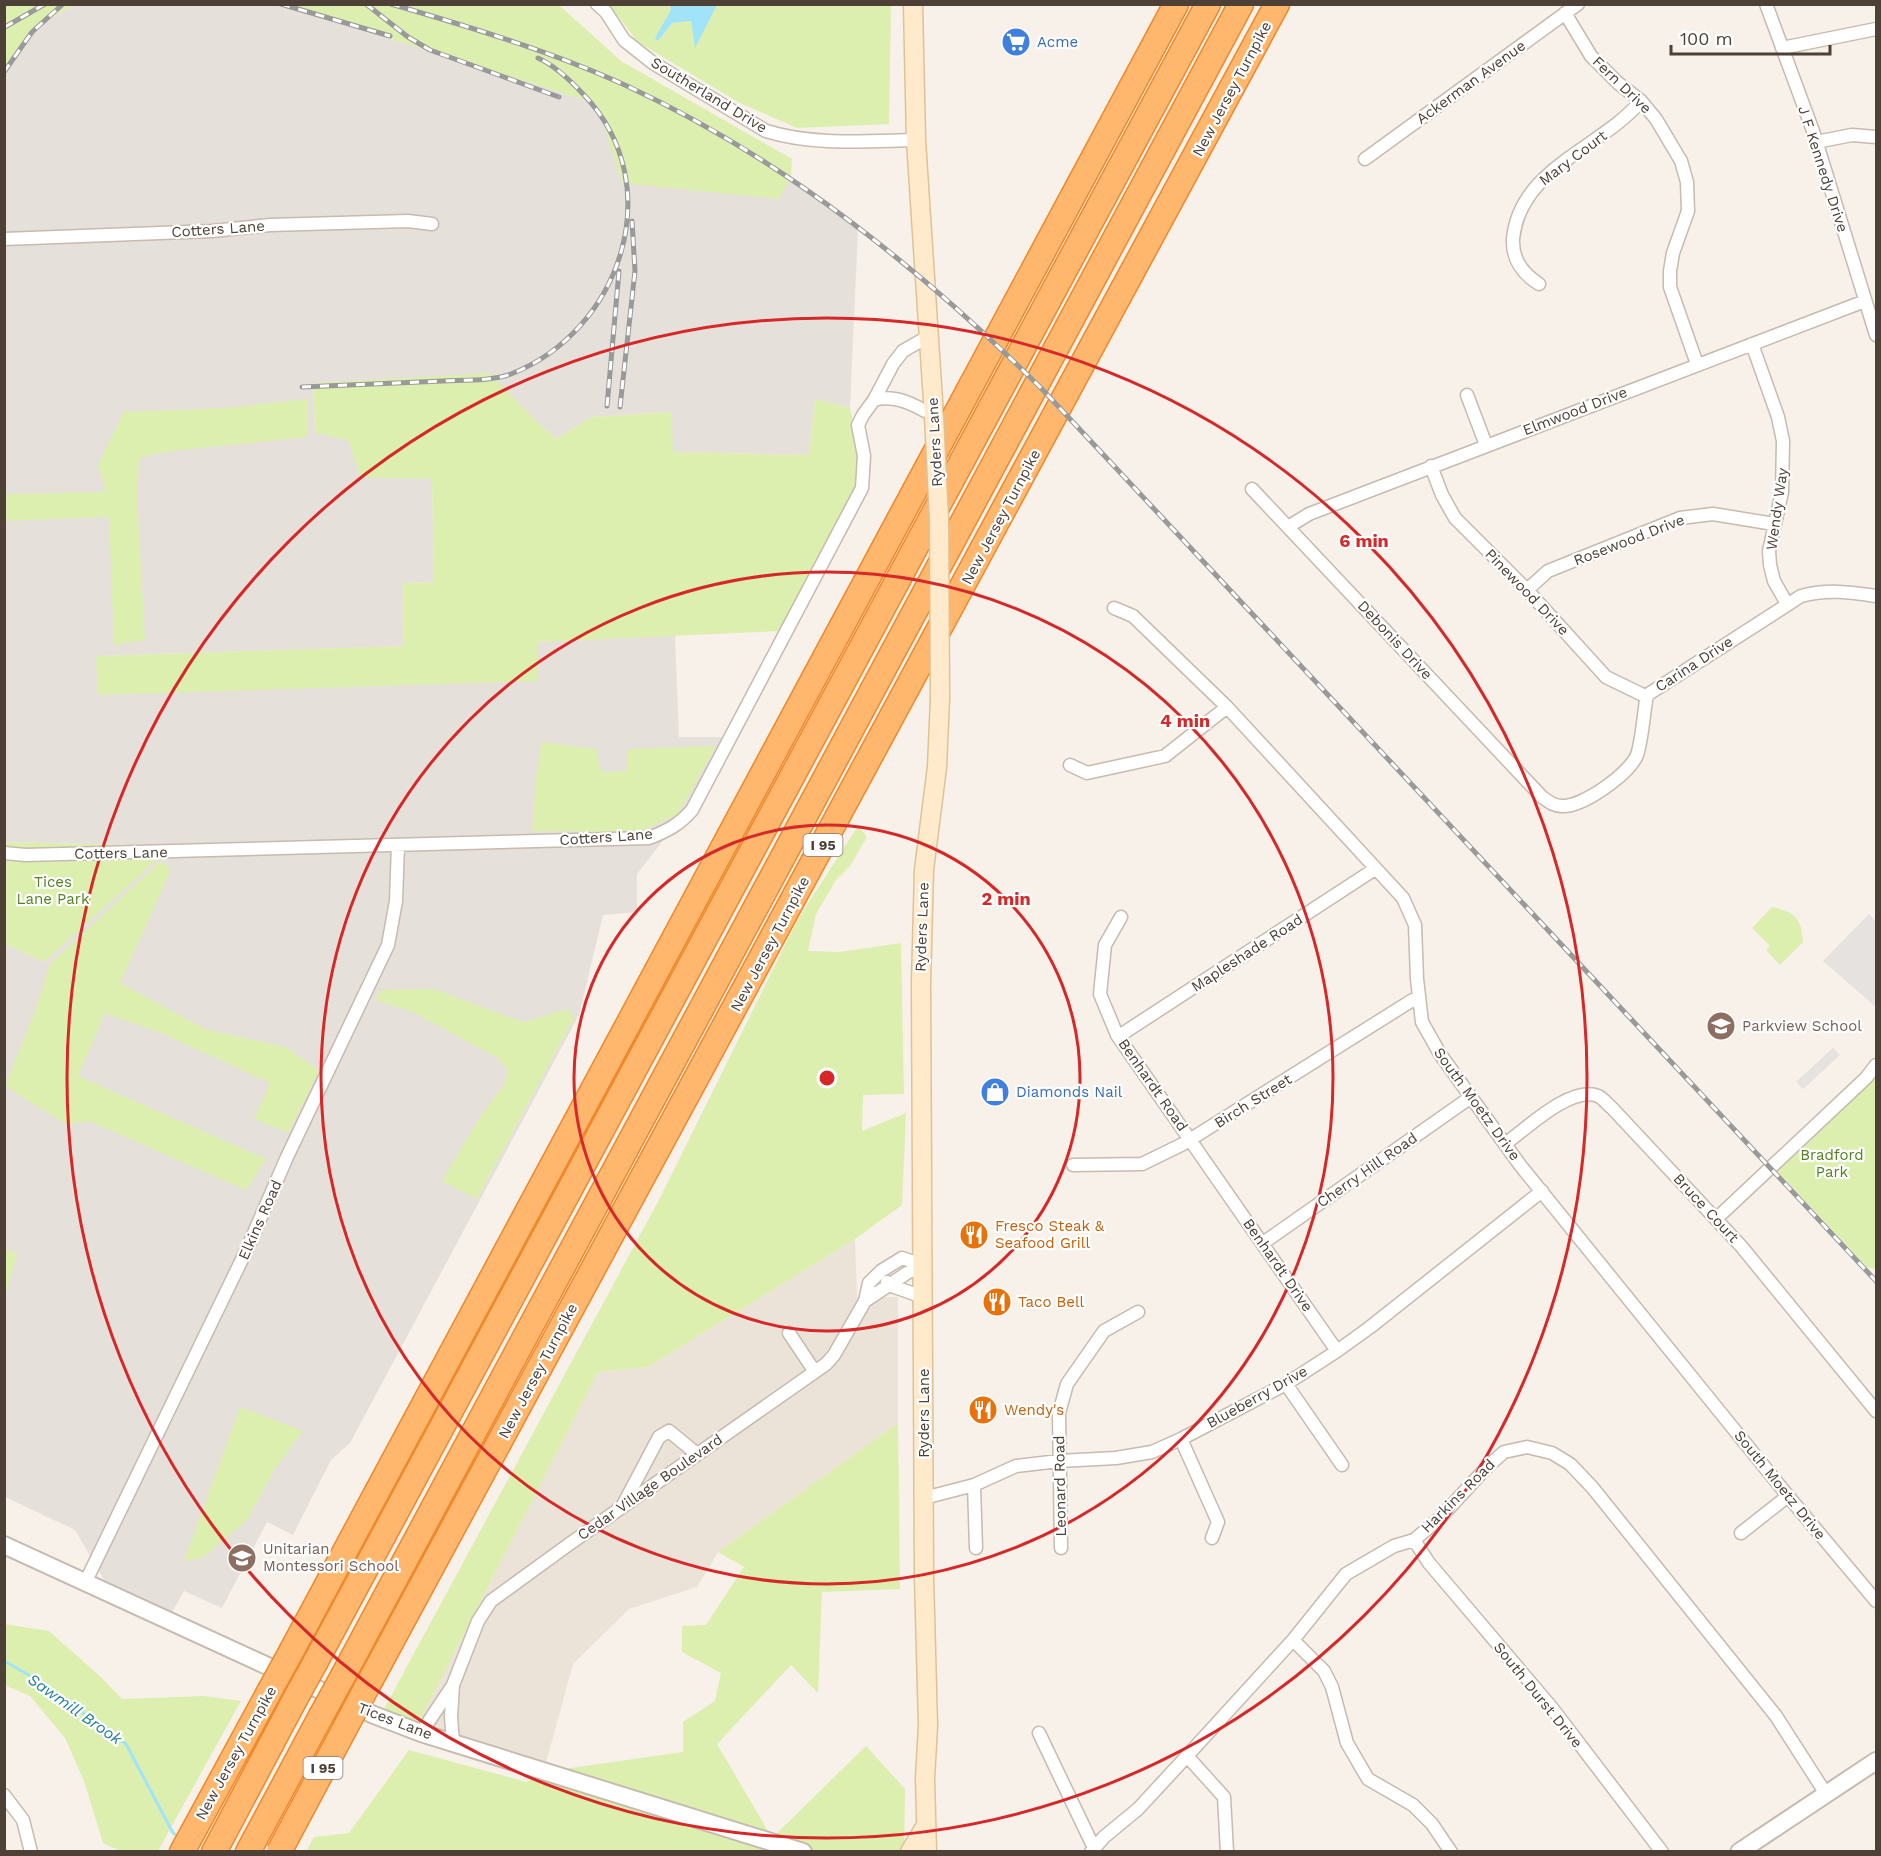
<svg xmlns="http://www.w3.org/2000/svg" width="1881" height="1856" viewBox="0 0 1881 1856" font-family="'Work Sans',sans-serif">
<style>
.residential{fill:#ebe2d8}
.industrial{fill:#e6e0db}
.green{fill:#dcefaf}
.parking{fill:#e5e2df}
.water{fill:#a1e3f9}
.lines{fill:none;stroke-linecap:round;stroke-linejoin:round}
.stream{stroke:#a1e3f9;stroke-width:3}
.minor-casing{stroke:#c7baae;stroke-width:15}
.tertiary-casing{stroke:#c7baae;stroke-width:20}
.secondary-casing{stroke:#dfc197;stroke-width:21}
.motorway-casing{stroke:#ef882b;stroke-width:27}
.minor{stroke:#fff;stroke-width:12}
.tertiary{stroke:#fff;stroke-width:16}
.secondary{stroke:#ffebcc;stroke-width:18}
.motorway{stroke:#ffb76d;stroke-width:24}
.rail-casing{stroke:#999;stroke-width:5}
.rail{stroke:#fff;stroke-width:3;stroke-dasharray:9;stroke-linecap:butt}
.secondary-bridge-casing{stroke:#dfc197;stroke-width:21;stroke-linecap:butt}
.motorway-bridge-casing{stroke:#ef882b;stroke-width:27;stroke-linecap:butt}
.secondary-bridge{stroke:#ffebcc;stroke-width:18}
.motorway-bridge{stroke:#ffb76d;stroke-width:24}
.ring{fill:none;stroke:#d62828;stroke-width:3}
.labels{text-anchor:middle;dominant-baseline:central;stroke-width:4.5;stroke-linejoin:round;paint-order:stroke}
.shield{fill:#fff;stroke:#827973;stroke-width:1.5}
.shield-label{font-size:14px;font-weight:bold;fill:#4c4037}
.shop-label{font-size:15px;fill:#366cbe;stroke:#fff;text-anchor:start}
.street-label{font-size:15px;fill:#4c4037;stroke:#fff}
.park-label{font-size:15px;fill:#548021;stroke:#fff}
.education-label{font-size:15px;fill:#785e54;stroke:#fff;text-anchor:start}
.food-label{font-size:15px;fill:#c56008;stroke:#fff;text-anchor:start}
.water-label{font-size:16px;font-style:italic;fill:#1f7fa2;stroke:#fff}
.centre{fill:#d62828;stroke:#fff;stroke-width:3}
.ring-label{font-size:18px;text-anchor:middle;font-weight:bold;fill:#d62828;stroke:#fff;stroke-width:4.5;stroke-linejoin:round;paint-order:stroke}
</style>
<rect width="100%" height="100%" fill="#f7f1ea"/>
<!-- residential -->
<path class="residential" d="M855,1239L857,1297H898V1423L718,1552L697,1587L629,1609L573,1664L544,1770L417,1726L598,1372L648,1367Z"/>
<!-- industrial -->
<path class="industrial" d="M74,5H284L597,104L778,199L791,177L858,229L850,408L815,399L809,455L672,452L671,412L591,417L556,439L534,419L313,383L315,432L348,440L432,479L434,582L403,583L404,646L97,656L537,681V642L675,635L679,737H726L686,811L637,874V912L603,915L579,1015L350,1443L331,1460L293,1535L267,1522L222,1608L184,1591L168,1619L111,1592L75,1530L5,1497V944L44,962L170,846L5,842V71L31,29Z"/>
<!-- green -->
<path class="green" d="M5,4H74V5L31,29L5,71Z
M284,5H559L621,61L792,159L791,177L779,199L622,183L597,104Z
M609,5H670L671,10L659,40L672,23L691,21L695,47L717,5H891L889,124L797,128L738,102L638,42Z
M490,373L534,419L556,439L591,417L671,412L673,452L809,455L815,399L850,408L864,478L782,631L537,642V681L98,695L96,656L404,646L403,583L434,582L432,479L361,477L348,440L315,433L313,383Z
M308,399V437L171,451L139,458L137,497L145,640L114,645L109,517L5,521V494L106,492L98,465L124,412L225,408Z
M542,742L596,749L601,772L628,771V749L716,746L678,814L640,832L532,831L536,777Z
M858,826L867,837L850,866L836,880L816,914L808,951L840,952L901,943L904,1094L863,1095L862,1131L906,1113L902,1205L855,1239L648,1367L598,1372L417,1726L384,1709L660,1198L798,919Z
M5,842L172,846L44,962L5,944Z
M161,861L171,870L120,983L205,1029L286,1047L319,1071L288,1133L254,1119L270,1083L166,1035L105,1013L78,1076L266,1159L246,1190L89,1121L66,1124L5,1086L35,1011L50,964Z
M1772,907C1796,912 1801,918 1803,942L1780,965L1766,950L1770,946L1752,928Z
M434,989L523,1022L568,1009L574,1018L477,1199L442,1181L481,1115L504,1085L508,1069L496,1057L413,1012L375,1000L381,990Z
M1876,1060V1269L1867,1267L1769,1162Z
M5,1248L17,1254L5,1298Z
M240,1407L303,1431L273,1472L248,1519L202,1558L184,1561Z
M898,1423L900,1589L822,1592L818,1693L791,1665L717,1744L772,1838L866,1746L905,1789L904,1851L306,1852L314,1837L349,1833L409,1750L526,1782L550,1771L683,1752V1722L715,1701L721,1673L682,1652V1626L706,1625L744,1567L718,1552Z
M4,1624L49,1631L102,1678L122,1699L203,1696L241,1701L158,1851H120L103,1843L84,1781L65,1738L30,1696L5,1685Z"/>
<!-- parking -->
<path class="parking" d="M1869,914L1876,922V1007L1823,961Z
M1833,1048L1840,1055L1803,1089L1796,1082Z"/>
<!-- water -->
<path class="water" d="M670,5H717L695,48L691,21L672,23L658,41L655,38L671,10Z"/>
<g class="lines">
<!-- stream -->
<path class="stream" d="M4,1661L38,1680L126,1744L173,1833L180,1838"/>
<!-- minor casing -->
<g class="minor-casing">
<path id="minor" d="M597,4L606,12L624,40L653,63L766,131C815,146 866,141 916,140
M1766,4L1813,131L1876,335
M1565,13L1591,56L1618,83L1641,101L1656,119L1681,161L1687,182L1688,211L1673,253L1670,271V287L1697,364
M1782,48L1876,29
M1816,142L1852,135L1876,137
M1365,159L1578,4
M4,239L212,231L270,225L408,221L432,224
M1539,284C1523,274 1512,259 1513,239C1520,168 1600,149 1641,101
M1752,344L1778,417L1783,441L1782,492L1769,551L1770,565L1774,581L1787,604
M1467,395L1486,445
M874,400C896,394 915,405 934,416
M1431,466L1442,495L1455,518L1527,590L1606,677L1647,697
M1252,489L1542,797C1549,802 1554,806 1562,806C1583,807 1629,774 1637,755C1642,741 1644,710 1647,695L1801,596C1827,589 1850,592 1876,596
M1288,527L1309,514L1865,301
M1527,590L1548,571L1680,518L1713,514L1774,524
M1114,608L1133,616L1227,707L1403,898L1415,925L1417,979L1422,1022L1440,1054L1520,1165L1788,1496L1876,1601
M1070,765L1087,773L1165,756L1227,707
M4,853L26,855L649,838C667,831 679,825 692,810L862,488L864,456L858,425L863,415L874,400L893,364L903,351L929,336
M1121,917L1105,945L1100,994L1117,1035L1337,1351
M1119,1036L1375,869
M1505,1144C1526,1129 1571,1085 1598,1096C1603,1098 1608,1105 1612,1108L1741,1246L1876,1411
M1073,1165L1142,1164L1183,1144L1419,996
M1716,1219L1866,1078L1876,1065
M1263,1243L1471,1097
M887,1282L889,1285L907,1273L923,1265
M865,1301L889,1285L923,1297
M789,1333L815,1372
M1286,1384L1342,1465
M1181,1439L1218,1522L1212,1538
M974,1485L976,1548
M924,1498L974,1485L1016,1466L1059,1461L1116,1458L1152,1452L1181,1439L1286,1384L1337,1351L1369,1328L1542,1191
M623,1505L659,1437L669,1431L697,1454
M1741,1533L1788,1496
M1414,1540L1429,1563L1552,1708L1662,1852
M1061,1548L1059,1413L1067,1384L1104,1331L1138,1312
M85,1583L247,1249L287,1157L388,945L396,901L398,846
M1293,1640L1324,1671L1332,1687L1347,1743L1368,1779L1413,1805L1432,1824L1451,1852
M453,1685L478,1621L491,1601L568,1545L826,1364L834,1355L865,1301L869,1283L881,1271L902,1258L923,1265
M421,1733L453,1685L451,1717L453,1742
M1039,1733L1094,1848
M1187,1756L1224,1797L1227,1852
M4,1795L23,1820L31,1852
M1091,1852L1104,1837L1138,1809L1187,1756L1293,1640L1346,1574L1394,1546L1414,1540L1440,1518L1487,1467L1504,1452L1527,1447L1552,1453L1570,1464L1592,1487L1776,1716L1826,1794"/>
</g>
<!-- tertiary casing -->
<g class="tertiary-casing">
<path id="tertiary" d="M4,1545L374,1715L421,1733L803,1852
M1739,1852L1876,1761"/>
</g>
<!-- secondary casing -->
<g class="secondary-casing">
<path id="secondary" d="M913,4L916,140L934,416
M910,1852L925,1827
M927,1852L925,1778L928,1726L924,1576L921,983L924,870L937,767L940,699"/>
</g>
<!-- motorway casing -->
<g class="motorway-casing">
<path id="motorway" d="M292,1650L1176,4
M316,1661L1208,4
M344,1674L1241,4
M368,1685L1277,4
M182,1852L269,1692
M214,1852L293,1703
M248,1852L321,1716"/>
</g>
<!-- minor -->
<use href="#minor" class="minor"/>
<!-- tertiary -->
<use href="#tertiary" class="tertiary"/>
<!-- secondary -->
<use href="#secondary" class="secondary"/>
<!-- motorway -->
<use href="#motorway" class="motorway"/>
<!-- rail casing -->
<g class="rail-casing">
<path id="rail" d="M281,4L390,36
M366,4L408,37L430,50L559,97
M391,4C470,27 553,52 627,86C784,159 920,268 1042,389L1876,1281
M5,27L45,4
M4,72L32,32L63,4
M302,387C349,385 396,383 443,381C463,380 493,381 511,374C621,331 670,185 584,95C571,81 556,66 538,58
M607,406L619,271
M620,407L635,271L632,221"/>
</g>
<!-- rail -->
<use href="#rail" class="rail"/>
<!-- secondary-bridge casing -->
<g class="secondary-bridge-casing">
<path id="secondary-bridge" d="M934,416L939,519L940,699"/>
</g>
<!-- motorway-bridge casing -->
<g class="motorway-bridge-casing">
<path id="motorway-bridge" d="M269,1692L292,1650
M293,1703L316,1661
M321,1716L344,1674
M279,1852L368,1685"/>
</g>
<!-- secondary-bridge -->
<use href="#secondary-bridge" class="secondary-bridge"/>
<!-- motorway-bridge -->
<use href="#motorway-bridge" class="motorway-bridge"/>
</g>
<!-- distance rings -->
<g class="ring">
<circle cx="827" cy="1078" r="253"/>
<circle cx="827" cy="1078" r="506"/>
<circle cx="827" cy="1078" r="760"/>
</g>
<!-- icons -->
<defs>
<g id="supermarket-disc" transform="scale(1.5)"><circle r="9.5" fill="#3f7fe0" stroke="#fff"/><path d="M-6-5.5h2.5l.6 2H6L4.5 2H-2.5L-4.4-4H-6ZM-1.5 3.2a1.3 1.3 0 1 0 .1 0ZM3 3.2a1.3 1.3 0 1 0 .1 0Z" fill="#fff"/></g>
<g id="school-disc" transform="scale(1.5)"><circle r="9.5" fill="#8d6e63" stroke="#fff"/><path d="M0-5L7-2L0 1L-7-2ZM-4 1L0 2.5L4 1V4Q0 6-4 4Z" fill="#fff"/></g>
<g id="shop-disc" transform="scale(1.5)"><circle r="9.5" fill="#3f7fe0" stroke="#fff"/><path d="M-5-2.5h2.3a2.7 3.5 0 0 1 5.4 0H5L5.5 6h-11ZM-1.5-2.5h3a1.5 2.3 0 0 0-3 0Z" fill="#fff"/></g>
<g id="restaurant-disc" transform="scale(1.5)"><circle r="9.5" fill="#e8710a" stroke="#fff"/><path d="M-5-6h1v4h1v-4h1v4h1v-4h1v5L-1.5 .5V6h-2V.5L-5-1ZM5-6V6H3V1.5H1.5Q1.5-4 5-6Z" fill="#fff"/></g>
</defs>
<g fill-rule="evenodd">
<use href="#supermarket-disc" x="1016" y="42"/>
<use href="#school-disc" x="1721" y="1026"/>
<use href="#shop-disc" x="995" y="1092"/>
<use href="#restaurant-disc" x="974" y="1235"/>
<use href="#restaurant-disc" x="997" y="1302"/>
<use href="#restaurant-disc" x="983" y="1410"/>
<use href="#school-disc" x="242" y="1558"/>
</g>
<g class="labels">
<!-- shield labels -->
<g class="shield">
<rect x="803.5" y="834" width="39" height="22" rx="4.5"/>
<rect x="303.5" y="1757" width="39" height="22" rx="4.5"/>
</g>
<g class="shield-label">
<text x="823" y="845">I 95</text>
<text x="323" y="1768">I 95</text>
</g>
<!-- shop labels -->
<g class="shop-label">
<text x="1037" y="42">Acme</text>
<text x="1016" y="1092">Diamonds Nail</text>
</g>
<!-- street labels -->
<g class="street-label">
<text transform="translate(1471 82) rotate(-36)">Ackerman Avenue</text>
<text transform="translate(1622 85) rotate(44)">Fern Drive</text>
<text transform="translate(1232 89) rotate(-62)">New Jersey Turnpike</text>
<text transform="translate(709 95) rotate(31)">Southerland Drive</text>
<text transform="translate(1573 158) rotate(-37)">Mary Court</text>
<text transform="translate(1823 169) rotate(72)">J F Kennedy Drive</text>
<text transform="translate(218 229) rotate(-4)">Cotters Lane</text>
<text transform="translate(1575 411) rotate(-21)">Elmwood Drive</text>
<text transform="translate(935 442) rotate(-93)">Ryders Lane</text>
<text transform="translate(1777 509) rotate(-82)">Wendy Way</text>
<text transform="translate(1001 517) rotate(-62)">New Jersey Turnpike</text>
<text transform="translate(1629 540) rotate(-21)">Rosewood Drive</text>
<text transform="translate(1527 592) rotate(46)">Pinewood Drive</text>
<text transform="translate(1395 640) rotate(47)">Debonis Drive</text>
<text transform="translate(1694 664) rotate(-33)">Carina Drive</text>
<text transform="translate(606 837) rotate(-4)">Cotters Lane</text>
<text transform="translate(121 853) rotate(-1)">Cotters Lane</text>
<text transform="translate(922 927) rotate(-88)">Ryders Lane</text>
<text transform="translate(770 944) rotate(-62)">New Jersey Turnpike</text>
<text transform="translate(1247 953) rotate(-33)">Mapleshade Road</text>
<text transform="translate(1153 1085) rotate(55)">Benhardt Road</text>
<text transform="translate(1253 1101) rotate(-32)">Birch Street</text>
<text transform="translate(1477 1104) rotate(54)">South Moetz Drive</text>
<text transform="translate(1367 1170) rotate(-35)">Cherry Hill Road</text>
<text transform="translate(1706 1208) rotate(47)">Bruce Court</text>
<text transform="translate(260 1220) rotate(-66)">Elkins Road</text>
<text transform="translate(1278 1265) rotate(55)">Benhardt Drive</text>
<text transform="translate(538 1371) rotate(-62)">New Jersey Turnpike</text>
<text transform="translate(1257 1397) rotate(-29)">Blueberry Drive</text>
<text transform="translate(924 1413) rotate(-90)">Ryders Lane</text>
<text transform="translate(1780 1485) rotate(51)">South Moetz Drive</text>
<text transform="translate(1060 1486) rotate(-91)">Leonard Road</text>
<text transform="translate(650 1487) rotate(-35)">Cedar Village Boulevard</text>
<text transform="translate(1458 1496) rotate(-45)">Harkins Road</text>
<text transform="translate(1538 1695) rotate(51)">South Durst Drive</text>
<text transform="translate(395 1721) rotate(21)">Tices Lane</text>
<text transform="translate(236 1753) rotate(-61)">New Jersey Turnpike</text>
</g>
<!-- park labels -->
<g class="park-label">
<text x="53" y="882">Tices<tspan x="53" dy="17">Lane Park</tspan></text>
<text x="1832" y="1155">Bradford<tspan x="1832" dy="17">Park</tspan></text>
</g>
<!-- education labels -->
<g class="education-label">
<text x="1742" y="1026">Parkview School</text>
<text x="263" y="1549">Unitarian<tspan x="263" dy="17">Montessori School</tspan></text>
</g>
<!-- food labels -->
<g class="food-label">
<text x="995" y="1226">Fresco Steak &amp;<tspan x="995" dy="17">Seafood Grill</tspan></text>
<text x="1018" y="1302">Taco Bell</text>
<text x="1004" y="1410">Wendy's</text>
</g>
<!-- water labels -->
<g class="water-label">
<text transform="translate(75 1709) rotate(35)">Sawmill Brook</text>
</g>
</g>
<circle cx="827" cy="1078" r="9" class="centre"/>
<g class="ring-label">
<text x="1364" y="547">6 min</text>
<text x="1185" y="727">4 min</text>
<text x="1006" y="905">2 min</text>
</g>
<!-- border -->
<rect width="1881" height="1856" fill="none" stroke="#4c4037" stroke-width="12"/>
<!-- scale -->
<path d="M1671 45v9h159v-9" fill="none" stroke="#4c4037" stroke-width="3"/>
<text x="1680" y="45" font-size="18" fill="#4c4037" stroke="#ffffff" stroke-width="4.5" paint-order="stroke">100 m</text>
</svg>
